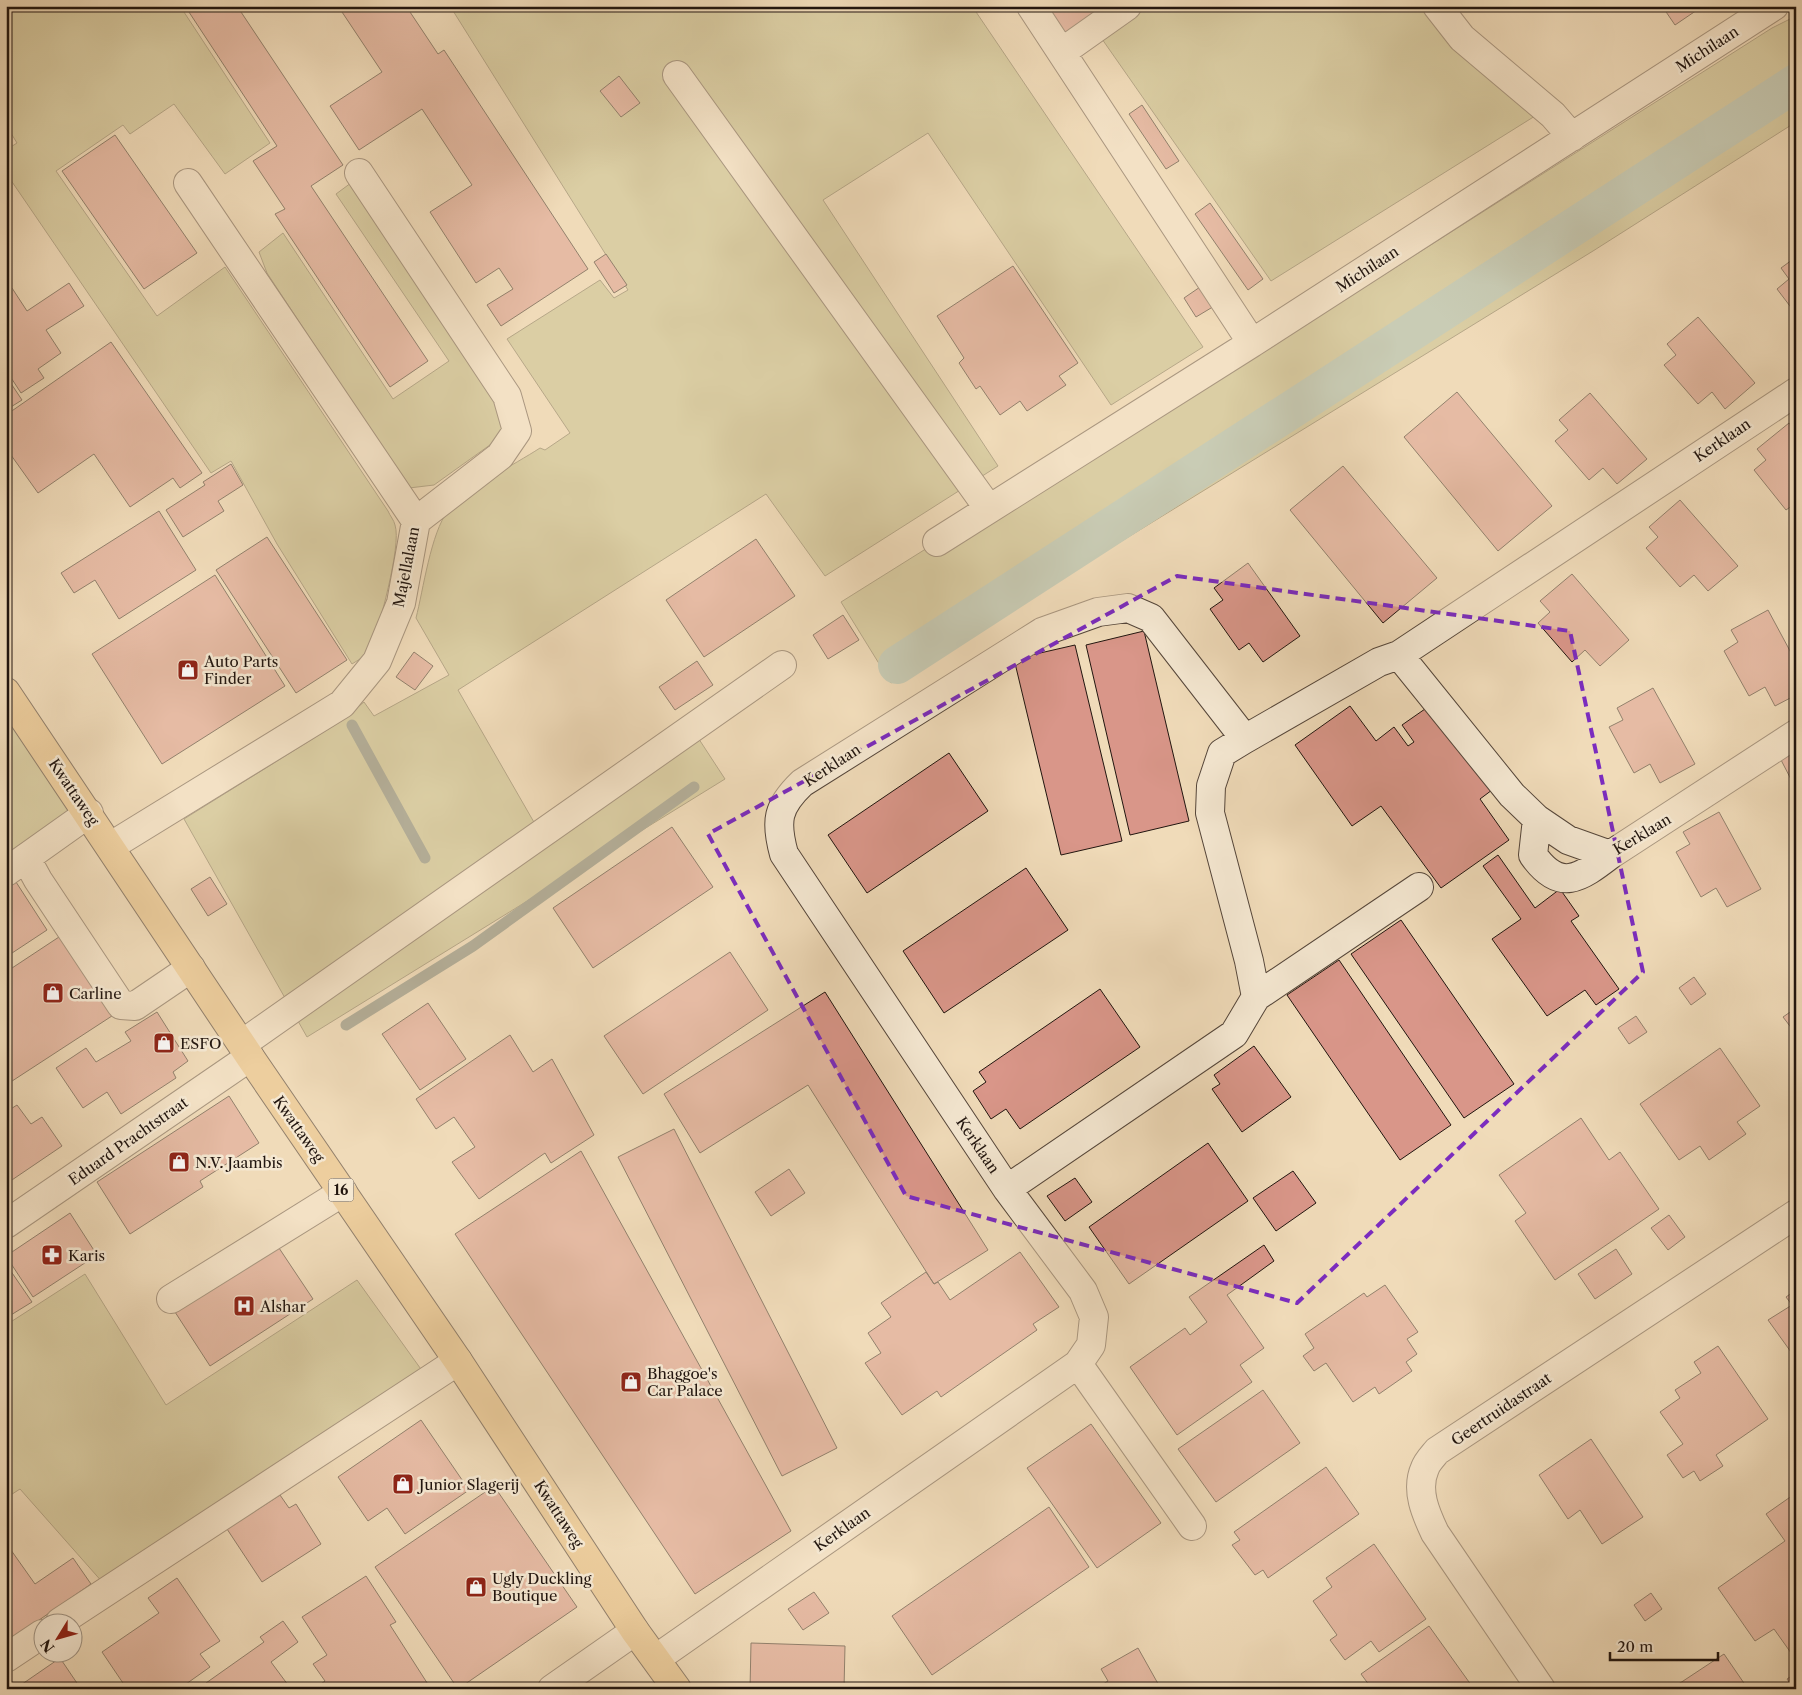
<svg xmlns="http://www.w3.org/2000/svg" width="1802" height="1695" viewBox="0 0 1802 1695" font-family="'Libre Caslon Text',serif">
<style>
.green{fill:#c1be8a;stroke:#716a4c}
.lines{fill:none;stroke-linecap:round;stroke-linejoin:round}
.stream{stroke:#6a796f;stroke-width:11}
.canal{stroke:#9abbaf;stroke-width:38}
.building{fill:#d99689;stroke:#21150f}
.minor-casing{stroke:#55463a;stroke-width:30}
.major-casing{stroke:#21150f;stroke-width:30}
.minor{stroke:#f5e8d2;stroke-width:28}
.major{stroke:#e8be7c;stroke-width:28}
.marked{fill:none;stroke:#7b2cbf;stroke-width:4;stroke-dasharray:10 6;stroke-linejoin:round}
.labels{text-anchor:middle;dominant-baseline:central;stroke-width:5;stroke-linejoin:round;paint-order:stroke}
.shield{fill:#f5e8d2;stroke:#61544a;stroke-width:1}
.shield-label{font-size:14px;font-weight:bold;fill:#21150f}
.street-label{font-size:15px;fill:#21150f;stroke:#f5e8d2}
.poi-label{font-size:15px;fill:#21150f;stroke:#f5e8d2;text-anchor:start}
</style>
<rect width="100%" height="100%" fill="#f0dbb9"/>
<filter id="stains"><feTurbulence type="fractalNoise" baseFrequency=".004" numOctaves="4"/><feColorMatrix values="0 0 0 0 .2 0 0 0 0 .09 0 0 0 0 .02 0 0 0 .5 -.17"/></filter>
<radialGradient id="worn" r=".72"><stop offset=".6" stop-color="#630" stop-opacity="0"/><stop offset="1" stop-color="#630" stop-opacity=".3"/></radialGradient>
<!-- green -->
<path class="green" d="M6,6H180L270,143L225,174L174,104L130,134L123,125L56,171L157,316L225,267L388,511C390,516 394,520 395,525C402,546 378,628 371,652L352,664L277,544L231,461L211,473L6,173V150L17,143L6,125Z
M450,6H972L1203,347L1111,405L928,133L823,200L998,466L825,576L766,494L458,690L535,824L641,747L667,732L691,727L725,779L307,1037L184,819L338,723L364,702L374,716L449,675L416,618C423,591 431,532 448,511C467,488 514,465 540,448L545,450L570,433L507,339L600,280L614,298L628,290Z
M1149,6H1347L1357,9L1428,6L1543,111L1271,281L1102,39Z
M1796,16V122L1593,251L891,683L841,602L1055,468L1253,358L1772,28Z
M355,180L491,381L508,432L434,485L409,488L267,273L259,252L283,233L393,399L449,361L336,194Z
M6,714L70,797L68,821L6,874Z
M85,1274L166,1405L357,1280L423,1372L104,1584L20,1489L6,1498V1325Z"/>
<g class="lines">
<!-- stream -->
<path class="stream" d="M352,725L425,858
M346,1025L473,946L694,787"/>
<!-- canal -->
<path class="canal" d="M897,665L1796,83"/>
</g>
<!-- building -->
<path class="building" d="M185,6H237L343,165L311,186L428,361L390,387L275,214L285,209L253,161L277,146Z
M338,6H406L438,54L444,50L588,269L501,326L487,305L513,289L499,268L476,283L430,212L472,185L422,109L359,150L330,106L382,72Z
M1041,6H1104L1061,37Z
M1662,6H1703L1675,25Z
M619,76L640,103L621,117L600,91Z
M1142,105L1179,161L1166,169L1129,114Z
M115,135L197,253L144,289L62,171Z
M1210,203L1263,279L1248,290L1195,214Z
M606,254L627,285L614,293L594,262Z
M1796,257V314L1777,289L1789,279L1781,268Z
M1013,266L1078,363L1059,376L1066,385L1027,411L1020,401L1000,415L980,386L976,389L959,363L964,358L937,316Z
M69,283L84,306L46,330L61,353L38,369L44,378L21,393L6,370V292L12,288L27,311Z
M1203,285L1216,305L1196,317L1184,298Z
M1698,317L1755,383L1725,409L1712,392L1698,404L1664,365L1676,355L1667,344Z
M111,342L202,473L180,488L173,478L130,507L94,454L38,493L6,448V415Z
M6,376L22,400L6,410Z
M1457,392L1552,506L1498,551L1404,437Z
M1590,393L1647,459L1617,484L1603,468L1589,480L1555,441L1568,430L1559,420Z
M1789,423L1796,431V503L1786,510L1754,470L1766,460L1757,449Z
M231,464L243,485L218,501L224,511L183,537L166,510L205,485L203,482Z
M1343,466L1437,578L1383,623L1290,510Z
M1680,500L1738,566L1708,591L1694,575L1680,587L1646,548L1658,537L1649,527Z
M159,511L196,570L119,619L95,580L74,593L61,573Z
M267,537L347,660L296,693L216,570Z
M756,539L795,596L704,657L666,600Z
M1248,563L1300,636L1263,662L1249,643L1239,650L1210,609L1223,600L1214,588Z
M1572,574L1629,640L1600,666L1585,650L1572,662L1538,623L1550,612L1540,601Z
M215,575L285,686L162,764L92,654Z
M1768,610L1796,662V695L1775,706L1765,687L1749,696L1724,651L1738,642L1731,630Z
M843,615L859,640L828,659L813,635Z
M1144,631L1189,821L1130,835L1086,645Z
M1075,645L1122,841L1061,855L1014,659Z
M414,652L433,666L415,690L396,677Z
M697,661L713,685L675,710L659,687Z
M1653,688L1695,764L1660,783L1650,764L1634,773L1609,727L1623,720L1617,708Z
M1435,702L1496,787L1480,799L1509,840L1441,888L1381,806L1352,826L1295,745L1350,706L1376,741L1394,727L1408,746L1414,742L1402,725Z
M1796,750V789L1780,758Z
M949,753L988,811L867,893L828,835Z
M1719,812L1761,889L1727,907L1716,888L1701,897L1676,852L1690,844L1683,832Z
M672,827L713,887L593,968L553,908Z
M1498,855L1535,908L1560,889L1579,916L1571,921L1619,989L1596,1005L1585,990L1547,1016L1492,939L1521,919L1483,866Z
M1026,868L1068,930L944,1013L903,951Z
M210,877L227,904L208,916L191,889Z
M16,882L47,930L6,957V889Z
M1401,920L1514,1084L1464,1118L1351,954Z
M62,935L115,1014L6,1085V972Z
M730,952L768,1010L643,1094L604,1036Z
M1339,960L1451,1125L1400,1160L1287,995Z
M1694,977L1706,994L1691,1005L1679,988Z
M1100,989L1140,1047L1020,1129L1006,1109L991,1119L973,1091L986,1082L979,1072Z
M825,992L988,1250L934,1284L808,1085L700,1153L664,1094Z
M428,1003L466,1059L420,1090L382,1034Z
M1796,1008V1034L1783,1017Z
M157,1012L188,1061L173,1072L176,1078L121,1114L107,1092L83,1108L56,1068L86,1048L96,1062L131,1041L125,1032Z
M1636,1016L1647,1032L1629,1044L1618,1028Z
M510,1035L533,1072L552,1059L594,1135L551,1163L545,1153L479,1199L452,1162L475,1147L454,1117L436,1129L416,1099Z
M1254,1046L1291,1097L1242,1132L1212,1089L1220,1084L1214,1075Z
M1720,1048L1760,1106L1737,1122L1746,1134L1709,1160L1700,1146L1679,1160L1640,1104Z
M229,1096L259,1143L200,1181L203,1187L130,1234L97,1182Z
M17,1105L31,1124L42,1117L62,1146L6,1184V1112Z
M1581,1118L1609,1160L1620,1152L1659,1209L1555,1280L1515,1221L1526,1213L1499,1175Z
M674,1129L837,1448L782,1476L618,1157Z
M1208,1143L1248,1201L1129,1284L1089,1227Z
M581,1151L791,1531L695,1594L455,1234Z
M789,1169L805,1193L771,1216L755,1192Z
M1293,1171L1316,1203L1276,1231L1253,1198Z
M1075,1178L1092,1202L1065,1221L1047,1196Z
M70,1213L97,1255L33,1297L6,1256Z
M1669,1215L1685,1237L1668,1250L1651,1228Z
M277,1245L313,1299L210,1366L175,1312Z
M1264,1245L1274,1261L1227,1295L1264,1348L1240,1365L1252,1382L1177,1435L1130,1367L1185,1328L1190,1335L1207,1322L1189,1297Z
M1616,1249L1632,1274L1595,1299L1578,1274Z
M1020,1252L1059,1307L1033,1324L1037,1330L941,1397L937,1391L902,1415L865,1363L881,1353L868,1333L891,1317L881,1303L926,1272L934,1284L938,1282L950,1300Z
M6,1264L32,1302L6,1318Z
M1385,1285L1418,1332L1407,1339L1417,1354L1406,1362L1412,1371L1379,1394L1375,1387L1353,1402L1326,1363L1314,1371L1303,1356L1314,1348L1305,1334L1364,1293L1367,1297Z
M1796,1290V1359L1768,1320L1792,1305L1786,1297Z
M1718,1346L1768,1419L1716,1455L1723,1466L1700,1481L1694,1471L1683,1478L1667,1455L1683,1444L1660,1412L1680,1398L1675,1390L1701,1373L1694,1362Z
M1263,1390L1300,1443L1216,1502L1178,1449Z
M421,1420L469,1490L405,1534L387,1508L368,1521L338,1477Z
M1091,1424L1161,1523L1097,1568L1027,1468Z
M1591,1439L1643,1517L1602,1544L1580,1510L1568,1519L1539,1475Z
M1326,1467L1359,1514L1268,1578L1263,1570L1255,1575L1232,1545L1240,1540L1234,1532Z
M494,1486L577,1607L458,1689L375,1567Z
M1796,1493V1660L1774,1629L1755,1641L1718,1588L1785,1541L1766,1514Z
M280,1495L289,1508L296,1504L321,1544L262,1582L227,1529Z
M1049,1507L1089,1567L932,1675L892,1616Z
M6,1543L35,1584L73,1558L91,1584L6,1643Z
M1374,1544L1426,1619L1379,1652L1371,1641L1345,1660L1330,1640L1337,1635L1313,1601L1332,1587L1326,1578Z
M366,1576L396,1622L390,1625L431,1689H314L325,1681L313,1664L327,1655L302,1617Z
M177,1578L220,1641L200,1654L210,1667L179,1689H127L102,1652L159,1613L148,1598Z
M814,1592L829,1613L803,1630L788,1609Z
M1651,1593L1662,1609L1645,1621L1634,1605Z
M283,1621L298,1642L271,1662L291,1689H210L206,1683L264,1642L260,1637Z
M1429,1626L1474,1689H1372L1361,1674Z
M751,1643L845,1646L844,1689H750Z
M1138,1648L1161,1689H1095L1108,1681L1101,1669Z
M1724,1654L1748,1689L1674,1687Z
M60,1658L81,1689H15Z
M1796,1673V1689H1794L1787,1679Z"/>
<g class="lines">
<!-- minor casing -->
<g class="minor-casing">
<path id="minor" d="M1031,6L1252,343L1774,6
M1437,6L1462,38L1553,115L1572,137
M1062,52L1127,6
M677,75L989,509
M359,173L507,396L517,431L500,456L416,521
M937,542L1252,343
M1399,655L1512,795L1537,819L1568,840L1610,855L1796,734
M1537,819L1533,855C1560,893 1580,878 1610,855
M111,846L342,704L377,661L401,603L416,521L188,183
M26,858L38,880L121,1005L135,1006L191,968
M6,872L89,813
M1256,997L1419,887
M242,1044L782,665
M1007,1189L1234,1034L1256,997L1249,961L1210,813L1211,786L1222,753L1245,739
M6,1224L250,1057
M171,1299L343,1192
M1078,1364L1192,1526
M60,1622L458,1361
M6,1658L42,1634
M657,1658L1078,1364L1091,1345L1094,1317L1083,1291L1007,1189L784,854C775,821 777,807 802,783L1042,632L1098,612L1128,608L1151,618L1245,739L1379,662L1399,655L1796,392
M552,1689L635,1631
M1541,1689L1435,1533C1426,1514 1415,1490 1425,1468C1427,1462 1433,1456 1437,1451L1796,1214"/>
</g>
<!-- major casing -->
<g class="major-casing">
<path id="major" d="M6,692L250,1057L458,1361L635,1631L677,1689"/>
</g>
<!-- minor -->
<use href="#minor" class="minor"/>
<!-- major -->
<use href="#major" class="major"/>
</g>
<!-- marked area -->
<path d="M0 0H1802V1695H0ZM1177,576L1570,631L1643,972L1297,1303L906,1196L708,834Z" fill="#f0dbb9" fill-opacity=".55" fill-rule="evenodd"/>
<path class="marked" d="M1177,576L1570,631L1643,972L1297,1303L906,1196L708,834Z"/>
<!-- icons -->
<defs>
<g id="shop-square" transform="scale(1.125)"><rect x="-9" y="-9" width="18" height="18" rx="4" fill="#8f2418" stroke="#f5e8d2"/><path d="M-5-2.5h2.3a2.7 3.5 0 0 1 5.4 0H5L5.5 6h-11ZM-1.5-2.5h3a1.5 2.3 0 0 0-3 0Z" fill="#fff"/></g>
<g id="pharmacy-square" transform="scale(1.125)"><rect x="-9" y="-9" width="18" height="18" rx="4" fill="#8f2418" stroke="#f5e8d2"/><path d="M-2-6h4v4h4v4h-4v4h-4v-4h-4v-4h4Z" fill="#fff"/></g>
<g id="hospital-square" transform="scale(1.125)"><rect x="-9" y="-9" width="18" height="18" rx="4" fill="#8f2418" stroke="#f5e8d2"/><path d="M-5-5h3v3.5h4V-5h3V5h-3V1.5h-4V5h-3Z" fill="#fff"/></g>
</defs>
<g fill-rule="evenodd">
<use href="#shop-square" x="188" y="670"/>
<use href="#shop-square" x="53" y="993"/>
<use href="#shop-square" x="164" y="1043"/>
<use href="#shop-square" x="179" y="1162"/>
<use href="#pharmacy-square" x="52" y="1255"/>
<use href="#hospital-square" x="244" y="1306"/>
<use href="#shop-square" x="631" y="1382"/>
<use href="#shop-square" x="403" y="1484"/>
<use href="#shop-square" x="476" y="1587"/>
</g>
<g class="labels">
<!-- shield labels -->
<rect class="shield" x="328.5" y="1178.5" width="25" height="23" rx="4"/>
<g class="shield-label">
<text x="341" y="1190">16</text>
</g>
<!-- street labels -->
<g class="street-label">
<text transform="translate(1707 49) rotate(-33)">Michilaan</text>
<text transform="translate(1367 269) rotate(-33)">Michilaan</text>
<text transform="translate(1722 440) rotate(-34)">Kerklaan</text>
<text transform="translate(406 567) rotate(-79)">Majellalaan</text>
<text transform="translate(832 765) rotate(-33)">Kerklaan</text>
<text transform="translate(74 792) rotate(56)">Kwattaweg</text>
<text transform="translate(1642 834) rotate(-31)">Kerklaan</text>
<text transform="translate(299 1129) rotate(55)">Kwattaweg</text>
<text transform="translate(128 1141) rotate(-35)">Eduard Prachtstraat</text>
<text transform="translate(978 1145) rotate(56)">Kerklaan</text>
<text transform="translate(1501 1409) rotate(-34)">Geertruidastraat</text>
<text transform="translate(559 1514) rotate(57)">Kwattaweg</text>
<text transform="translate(842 1529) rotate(-35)">Kerklaan</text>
</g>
<!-- poi labels -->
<g class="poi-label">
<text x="204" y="661">Auto Parts<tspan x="204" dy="17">Finder</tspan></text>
<text x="69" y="993">Carline</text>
<text x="180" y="1043">ESFO</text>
<text x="195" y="1162">N.V. Jaambis</text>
<text x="68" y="1255">Karis</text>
<text x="260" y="1306">Alshar</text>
<text x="647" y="1373">Bhaggoe's<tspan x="647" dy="17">Car Palace</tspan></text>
<text x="419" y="1484">Junior Slagerij</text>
<text x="492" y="1578">Ugly Duckling<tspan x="492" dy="17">Boutique</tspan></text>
</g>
</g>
<!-- margin -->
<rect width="1802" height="1695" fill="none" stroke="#f0dbb9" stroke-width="25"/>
<rect x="8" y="8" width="1787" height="1680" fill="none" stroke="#21150f" stroke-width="2.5"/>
<rect x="12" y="12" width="1777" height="1670" fill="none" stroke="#21150f"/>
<!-- north arrow -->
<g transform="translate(58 1638) rotate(233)"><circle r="24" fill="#f5e8d2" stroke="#a09484"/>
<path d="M0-4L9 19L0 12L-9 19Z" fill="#8f2418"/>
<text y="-8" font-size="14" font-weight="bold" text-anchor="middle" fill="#21150f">N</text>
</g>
<!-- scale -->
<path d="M1610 1652v8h108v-8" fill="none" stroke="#21150f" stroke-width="2.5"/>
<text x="1617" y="1652" font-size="15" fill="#21150f" stroke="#f5e8d2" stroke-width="4" paint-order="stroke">20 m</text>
<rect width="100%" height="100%" filter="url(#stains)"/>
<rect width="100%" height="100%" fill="url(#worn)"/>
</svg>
